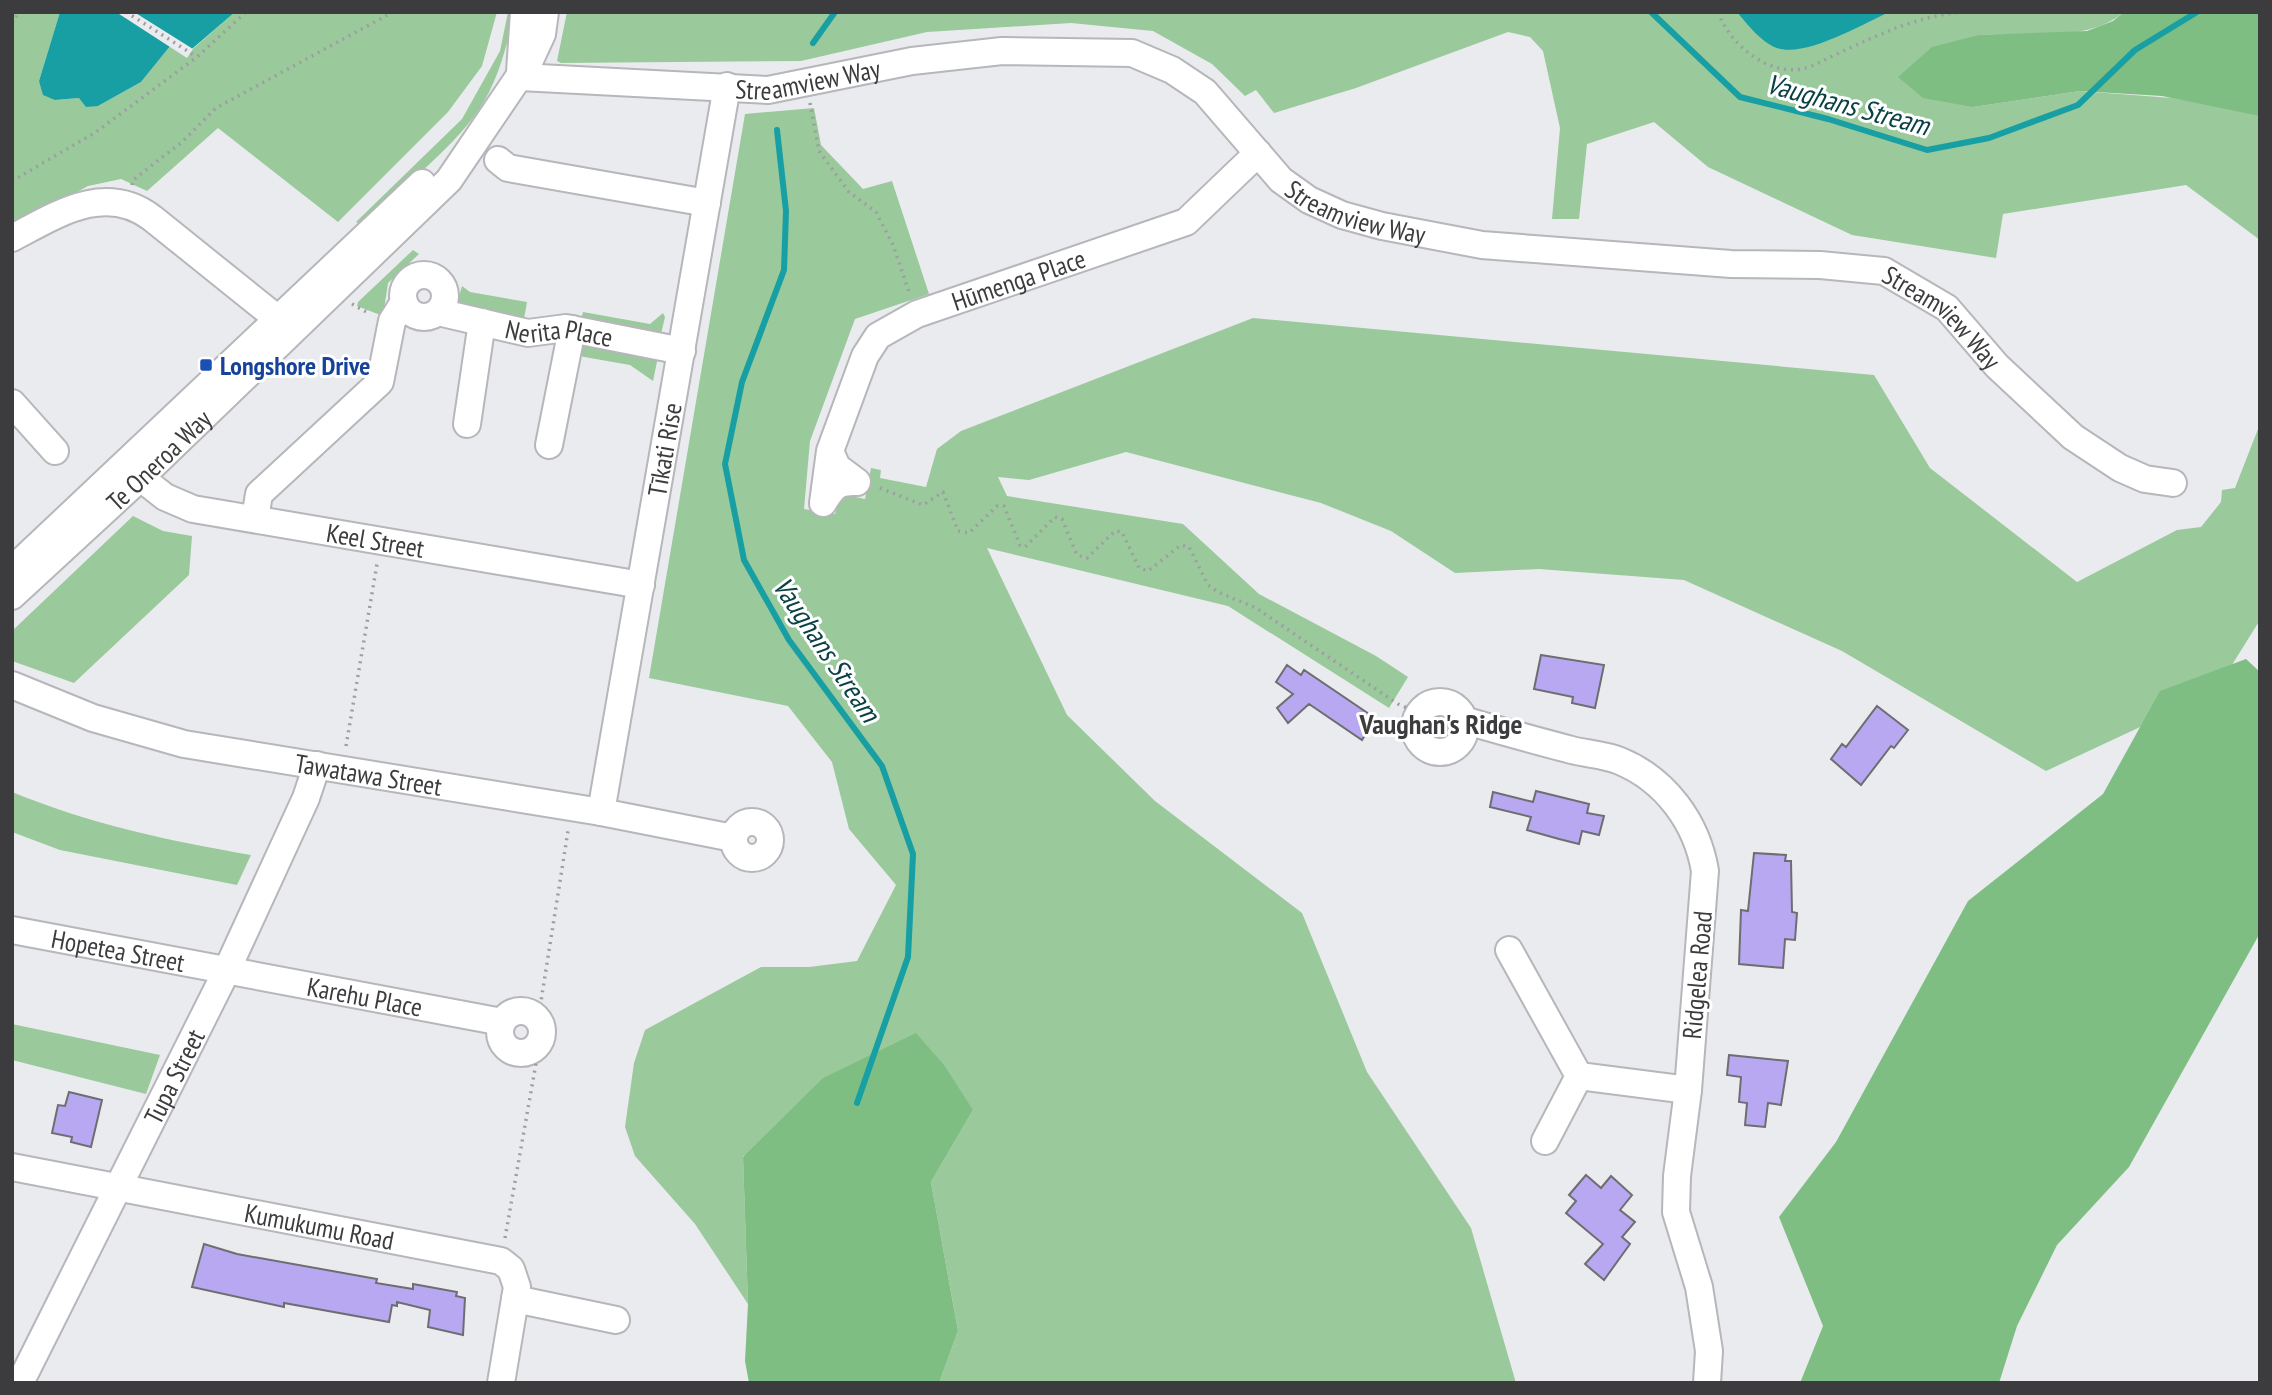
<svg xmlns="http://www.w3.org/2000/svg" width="2272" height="1395" viewBox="0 0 2272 1395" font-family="'PT Sans Narrow',sans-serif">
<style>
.green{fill:#9ac99c}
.forest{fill:#7fbe83}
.water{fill:#179fa4}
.pier{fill:#eaebef}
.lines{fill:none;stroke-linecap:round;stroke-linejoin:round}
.stream{stroke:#179fa4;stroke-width:6}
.building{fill:#b8a8f2;stroke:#6e6d71;stroke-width:2}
.minor-casing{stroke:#b6b6bb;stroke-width:30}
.path{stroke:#9e9ea1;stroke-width:3.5;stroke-dasharray:2 5;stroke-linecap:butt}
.minor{stroke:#fff;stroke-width:26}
.transit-dot{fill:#1a4fb4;stroke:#fff;stroke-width:2.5}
.labels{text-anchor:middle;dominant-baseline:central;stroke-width:6;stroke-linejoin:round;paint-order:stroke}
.street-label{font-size:26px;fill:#3c3c3e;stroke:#fff}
.transit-label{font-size:26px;font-weight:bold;fill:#164399;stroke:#fff;text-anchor:start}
.water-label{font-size:28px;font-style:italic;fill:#0a4143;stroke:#fff}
.neighbourhood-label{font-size:28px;font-weight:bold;fill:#3c3c3e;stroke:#fff}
</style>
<rect width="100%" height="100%" fill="#eaebef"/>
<!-- green -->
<path class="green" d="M12,12H60L39,81L55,100L79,98L98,106L141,82L171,45L187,54L235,12H497L482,66L448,112L338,222L218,128L147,191L121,179L88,186L12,227Z
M508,12L514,15C506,48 498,82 478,111C449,152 399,190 362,225L356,222L462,119L500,51Z
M567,12H2124C2088,43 2025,33 1979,35L1973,107L2080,91L2172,98L2260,114V240L2186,185L2003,214L1996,258L1852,235L1708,167L1654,122L1587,144L1579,219H1552L1560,128L1543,51L1530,37L1508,32L1356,88L1274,113L1256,90L1245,96L1212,64L1153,31L1071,23L927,32L801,61L561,63L557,61Z
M814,108L821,145L863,189L892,181L929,294L855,319L810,441L804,509L835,514L841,494L865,499L871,468L881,470L880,478L926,487L937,449L961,431L1253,318L1874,375L1930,468L2077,582L2177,530L2201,527L2221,502L2222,490L2235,488L2260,424V620L2215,692L2046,771L1842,651L1684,580L1539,569L1455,573L1391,531L1321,503L1126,452L1029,480L998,477L1007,496L1183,524L1259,594L1376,656L1408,677L1389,708L1228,606L987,548L1067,715L1155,801L1302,913L1367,1072L1471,1228L1516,1383H939L958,1331L931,1182L973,1110L743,1156L748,1304L695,1224L635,1156L625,1127L634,1063L645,1030L761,967H809L857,961L896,885L849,829L832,762L788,706L649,678L745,114Z
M413,250L419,254L388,283L383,316L357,306L358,302Z
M462,286L470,292L527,302L524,319L457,304Z
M583,312L650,324L663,313L665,317L661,334L581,320Z
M576,337L659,352L653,381L630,365L573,355Z
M133,516L163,531L192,536L189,575L74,683L12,661V631Z
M1424 727a13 13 0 1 1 26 0a13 13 0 1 1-26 0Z
M12,792C93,825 166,840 251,855L237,885L60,850L12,832Z
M12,1024L160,1055L146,1094L12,1060Z"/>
<!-- forest -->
<path class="forest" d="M2124,12H2260V116L2162,96L2080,91L1973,107L1923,98L1898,77L1932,47L1979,35L2087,31L2113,21Z
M2246,659L2260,672V933L2129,1167L2057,1245L2017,1326L1999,1383H1800L1823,1326L1779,1217L1836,1142L1968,901L2103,794L2160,691Z
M916,1033L944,1065L973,1110L931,1182L958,1331L939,1383H749L745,1361L748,1304L743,1157L823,1078Z"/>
<!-- water -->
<path class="water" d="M60,12H235L186,54L171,45L141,82L98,106L86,107L79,98L55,100L43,95L39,81Z
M1737,12H1889C1863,24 1805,58 1777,48C1762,43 1747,24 1737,12Z"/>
<!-- pier -->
<path class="pier" d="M116,12H134L193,49L187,58Z"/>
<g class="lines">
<!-- stream -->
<path class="stream" d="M1651,12L1740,97L1828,119L1927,150L1989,138L2078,105L2135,50L2197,12
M813,43L835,12
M777,130L786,211L784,270L742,382L725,464L744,560L789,640L882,766L913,854L908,957L857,1103"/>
</g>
<!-- building -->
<path class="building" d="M1541,655L1604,665L1595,708L1572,703L1573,697L1534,689Z
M1287,665L1301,675L1304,670L1375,718L1362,740L1309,704L1288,723L1277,708L1293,694L1276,682Z
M1877,706L1908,730L1894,748L1891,746L1861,785L1831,759L1842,744L1846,747Z
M1536,791L1589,804L1587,813L1604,816L1599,835L1582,831L1579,844L1559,839L1527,830L1531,817L1490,807L1493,792L1533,802Z
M1754,853L1786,855L1785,861H1791L1792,912L1797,913L1795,940L1785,939L1783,968L1739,964L1741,910L1748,911Z
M1729,1055L1788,1061L1781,1105L1768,1103L1765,1127L1745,1125L1747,1103L1739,1102L1741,1077L1727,1075Z
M69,1092L102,1100L91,1147L71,1142L72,1137L52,1133L58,1105L65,1106Z
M1586,1175L1601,1188L1611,1176L1632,1195L1620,1210L1635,1222L1622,1237L1630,1244L1604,1280L1585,1264L1603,1244L1566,1213L1576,1201L1569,1195Z
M204,1244L237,1254L377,1279L376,1283L413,1289V1284L457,1292L456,1296L465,1298L463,1335L428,1327L430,1310L397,1302V1306L392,1305L389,1322L284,1303V1307L192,1287Z"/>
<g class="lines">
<!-- minor casing -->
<g class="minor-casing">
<g id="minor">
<path d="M520,72L524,12"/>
<path id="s1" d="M520,77L768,90L912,61L1002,51L1132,53L1172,70L1205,92L1281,180L1309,200L1342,215L1382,226L1482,245L1731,264L1820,265L1884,271L1947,308L1997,366L2073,437L2120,468L2145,479L2173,483"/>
<path d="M498,160L508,168L707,203"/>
<path d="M12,238C56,215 105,182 152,218L289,328"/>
<circle cx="424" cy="296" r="21"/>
<path id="s2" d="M438,312L528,333L566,328L682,351"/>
<path d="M12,403L55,451"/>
<path d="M467,424L482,322"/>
<path d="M549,445L572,329"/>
<path id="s3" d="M830,451L837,467L857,482C837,481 833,487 823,503L830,451L865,356L878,336L917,314L1186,222L1258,153"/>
<path id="s4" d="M127,467L165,497L193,509L641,585"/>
<path d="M255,519L259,494L380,382L392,321L404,302"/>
<path d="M12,570L422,183"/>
<path id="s5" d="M12,596L139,479L449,180L529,62L542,34L545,12"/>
<path id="s6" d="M12,685L93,718L184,744L601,812L733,838"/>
<circle cx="1440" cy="727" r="25"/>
<path d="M1463,720C1498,730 1533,740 1568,749C1584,754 1604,754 1620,761C1666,780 1697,823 1705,871L1688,1090L1677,1176L1676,1212L1699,1287L1709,1351L1707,1383"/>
<path id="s7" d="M601,812L727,86"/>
<circle cx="752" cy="840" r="18"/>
<path id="s8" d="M12,930L502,1022"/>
<path d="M1509,950L1579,1076L1545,1141"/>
<circle cx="521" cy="1032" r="21"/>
<path d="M1579,1076L1688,1090"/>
<path id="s9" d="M12,1167L501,1261L511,1269L517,1287L501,1383"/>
<path d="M515,1299L616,1320"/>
<path id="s10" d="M20,1383L226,972L306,798L317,765"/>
</g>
</g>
<!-- path -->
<path class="path" d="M126,12L197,57
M1718,12C1729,43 1766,75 1801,69C1814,67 1829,57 1841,52C1883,33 1917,16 1964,12
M12,23L19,12
M810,103L819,151L849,192L876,212L893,245L909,292
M12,181L96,132L197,57L246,12
M132,185L133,180L182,142L216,108L393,12
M352,304L370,314
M880,488L923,505L943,492L958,531L969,533L997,506H1004L1020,545L1025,547L1055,517L1062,519L1077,555L1087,558L1115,531L1122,532L1139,568L1148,571L1181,545L1189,547L1208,585L1218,592L1256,608L1398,704L1419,713
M346,746L377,564
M538,1020L568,831
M505,1238L540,1041"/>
<!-- minor -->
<use href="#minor" class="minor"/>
</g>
<!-- markers -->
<rect class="transit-dot" x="199" y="358" width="14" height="14" rx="3.5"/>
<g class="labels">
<!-- street labels -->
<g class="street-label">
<text stroke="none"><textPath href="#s1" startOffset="289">Streamview Way</textPath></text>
<text stroke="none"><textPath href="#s1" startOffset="898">Streamview Way</textPath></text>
<text stroke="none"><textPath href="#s3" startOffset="415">Hūmenga Place</textPath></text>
<text stroke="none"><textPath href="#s1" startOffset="1507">Streamview Way</textPath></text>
<text stroke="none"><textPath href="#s2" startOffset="124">Nerita Place</textPath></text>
<text stroke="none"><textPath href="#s7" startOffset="368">Tīkati Rise</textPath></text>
<text stroke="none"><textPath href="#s5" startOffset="200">Te Oneroa Way</textPath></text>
<text stroke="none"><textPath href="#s4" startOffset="264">Keel Street</textPath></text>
<text stroke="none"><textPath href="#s6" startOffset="369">Tawatawa Street</textPath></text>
<text stroke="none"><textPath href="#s8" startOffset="108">Hopetea Street</textPath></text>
<text transform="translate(1697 975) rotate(-85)">Ridgelea Road</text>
<text stroke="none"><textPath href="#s8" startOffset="359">Karehu Place</textPath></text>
<text stroke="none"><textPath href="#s10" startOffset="343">Tupa Street</textPath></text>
<text stroke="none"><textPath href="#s9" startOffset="313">Kumukumu Road</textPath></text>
</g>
<!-- transit labels -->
<g class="transit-label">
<text x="220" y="365">Longshore Drive</text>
</g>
<!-- water labels -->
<g class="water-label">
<text transform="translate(1848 104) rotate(15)">Vaughans Stream</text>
<text transform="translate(827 649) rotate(56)">Vaughans Stream</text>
</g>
<!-- neighbourhood labels -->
<g class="neighbourhood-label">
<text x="1441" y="723">Vaughan's Ridge</text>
</g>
</g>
<!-- border -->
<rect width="2272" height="1395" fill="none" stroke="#3c3c3e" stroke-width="28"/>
</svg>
